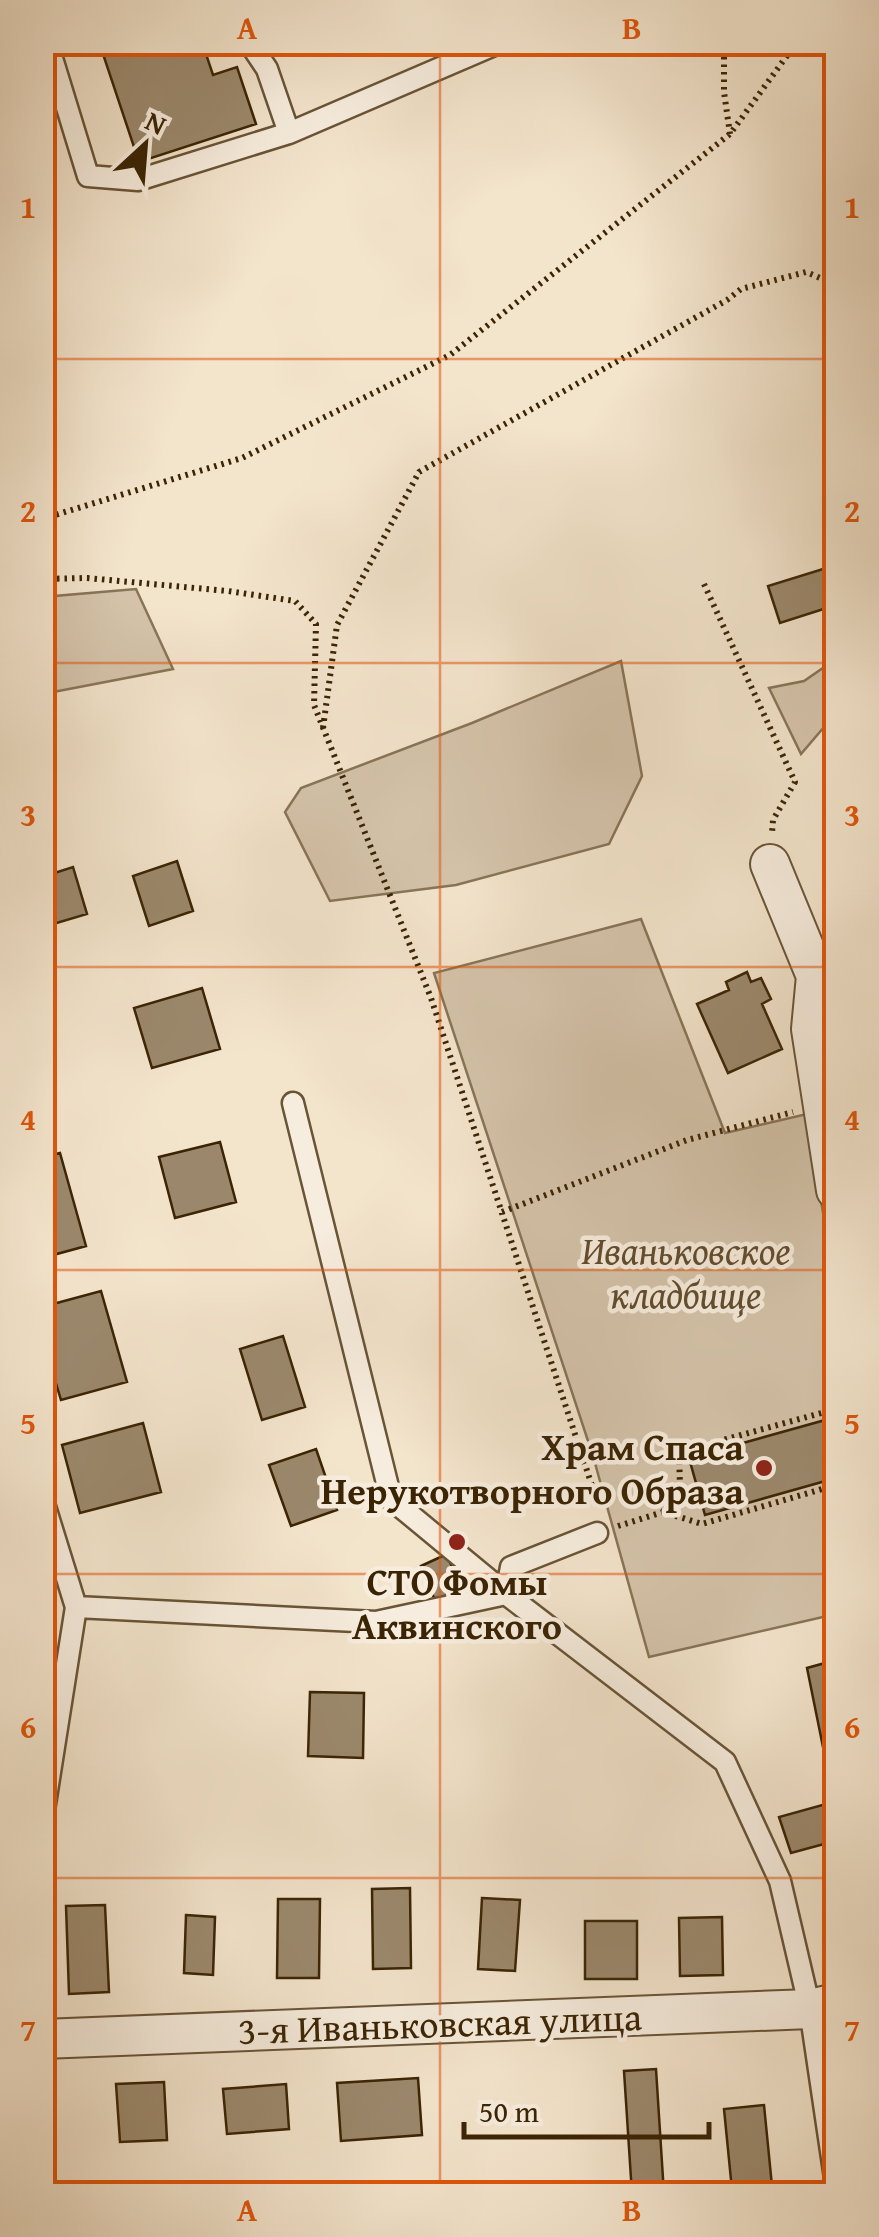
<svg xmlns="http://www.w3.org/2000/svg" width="879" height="2237" viewBox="0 0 879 2237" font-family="'Gentium Book Plus',serif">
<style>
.green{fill:#d4c3aa;stroke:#887457;stroke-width:2.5}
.building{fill:#9b886c;stroke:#3b2404;stroke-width:2.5}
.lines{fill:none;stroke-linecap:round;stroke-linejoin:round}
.lane-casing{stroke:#695436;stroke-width:25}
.street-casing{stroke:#695436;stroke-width:42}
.path{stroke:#3b2404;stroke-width:6;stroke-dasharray:2.5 5;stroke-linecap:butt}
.lane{stroke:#f7edde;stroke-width:20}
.street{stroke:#f7edde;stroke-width:38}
.grid{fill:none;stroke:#df560c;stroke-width:2.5;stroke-opacity:0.55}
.poi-dot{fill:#8f2418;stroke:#f7edde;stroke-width:4}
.labels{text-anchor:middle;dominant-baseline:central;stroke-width:9;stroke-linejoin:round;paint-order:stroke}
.park-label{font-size:38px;font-style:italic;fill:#614c2e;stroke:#f7edde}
.poi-label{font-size:38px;font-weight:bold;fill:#3b2404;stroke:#f7edde;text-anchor:end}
.street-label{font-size:38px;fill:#3b2404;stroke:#f7edde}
.neatline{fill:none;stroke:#df560c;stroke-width:4}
.grid-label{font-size:32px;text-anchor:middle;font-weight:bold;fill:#df560c}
</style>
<rect width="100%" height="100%" fill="#f3e4cc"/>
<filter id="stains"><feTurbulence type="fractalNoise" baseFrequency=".002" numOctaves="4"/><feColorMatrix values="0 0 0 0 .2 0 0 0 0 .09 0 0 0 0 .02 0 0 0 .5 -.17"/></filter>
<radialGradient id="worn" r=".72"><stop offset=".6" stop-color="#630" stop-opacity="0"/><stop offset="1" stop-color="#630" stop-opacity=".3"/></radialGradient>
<!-- green -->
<path class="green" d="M136,589L173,669L43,694V597Z
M836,659V713L801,754L769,688L804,681Z
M621,661L642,776L609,844L456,885L330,901L285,812L301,788L472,723Z
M641,919L725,1133L807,1114L833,1274H836V1614L649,1657L593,1456L434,973Z"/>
<!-- building -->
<path class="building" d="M99,42H202L213,75L237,67L256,124L139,162Z
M836,565V605L780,623L768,586Z
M177,861L193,911L149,926L133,876Z
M73,867L87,914L50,925L42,901V877Z
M747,972L751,982L761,978L771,999L762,1004L782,1049L728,1073L697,1004L729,990L726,982Z
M202,988L220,1049L152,1068L134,1008Z
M220,1142L236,1202L175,1218L159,1157Z
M60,1153L86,1246L42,1258V1157Z
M101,1291L127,1382L61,1400L42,1337V1307Z
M283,1336L305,1407L262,1420L240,1349Z
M836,1417V1478L705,1515L689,1458Z
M143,1423L161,1492L80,1513L62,1445Z
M316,1449L337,1510L291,1526L269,1465Z
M447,1554L462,1593L436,1603L421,1566Z
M836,1660V1749L824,1752L807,1668Z
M310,1692L364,1693L363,1758L308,1756Z
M826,1804L835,1841L791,1853L779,1817Z
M410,1888L411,1968L373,1969L372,1889Z
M482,1898L520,1900L515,1971L478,1969Z
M278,1899H320L319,1978H277Z
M105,1905L109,1992L69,1994L66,1906Z
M186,1915L215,1917L213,1975L184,1973Z
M722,1917L723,1975L680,1976L679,1918Z
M585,1921H637V1979H585Z
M656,2069L664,2194H632L624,2071Z
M418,2078L422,2135L341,2141L337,2083Z
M164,2082L167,2140L120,2142L116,2084Z
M286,2084L289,2129L227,2134L223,2089Z
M764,2105L772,2186L732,2190L724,2109Z
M440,2186V2194H399L398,2188Z"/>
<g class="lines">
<!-- lane casing -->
<g class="lane-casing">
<path id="lane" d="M47,42L88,176L138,180L289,133L501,42
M249,42L267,69L289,133
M293,1103L391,1499L506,1594L725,1762L780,1881L810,2009L836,2185
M42,1497L76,1607L42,1823
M76,1607L376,1622L506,1594L511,1567L597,1533"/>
</g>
<!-- street casing -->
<g class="street-casing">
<path id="street" d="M770,864L816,976L811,1029L836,1190
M42,2039L810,2009L836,2003"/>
</g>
<!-- path -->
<path class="path" d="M724,42V92L730,134
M42,519L242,458L450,355L730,134L797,42
M42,579L87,578L228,591L295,601L316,624L314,705L431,998L600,1510
M704,584L795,782L773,820L772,833
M323,728L337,625L419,472L727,300L741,289L806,272L836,285
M502,1212L687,1140L793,1112
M663,1512L680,1486L679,1452L836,1409
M618,1526L663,1512L702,1524L836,1485"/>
<!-- lane -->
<use href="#lane" class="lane"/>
<!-- street -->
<use href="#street" class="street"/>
</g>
<!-- grid -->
<path class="grid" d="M440,42V2194M42,359H836M42,663H836M42,967H836M42,1270H836M42,1574H836M42,1878H836"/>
<!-- markers -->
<g class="poi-dot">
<circle cx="764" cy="1468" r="10"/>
<circle cx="457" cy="1542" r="10"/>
</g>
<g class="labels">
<!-- park labels -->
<g class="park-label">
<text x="686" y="1250">Иваньковское<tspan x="686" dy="44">кладбище</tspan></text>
</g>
<!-- poi labels -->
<g class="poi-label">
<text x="744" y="1446">Храм Спаса<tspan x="744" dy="44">Нерукотворного Образа</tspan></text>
<text x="457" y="1581" text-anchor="middle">СТО Фомы<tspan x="457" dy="44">Аквинского</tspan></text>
</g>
<!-- street labels -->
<g class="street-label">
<text transform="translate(440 2023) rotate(-2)">3-я Иваньковская улица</text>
</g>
</g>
<!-- margin -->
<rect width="879" height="2237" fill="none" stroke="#f3e4cc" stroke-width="110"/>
<!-- north arrow -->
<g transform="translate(145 145) rotate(26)" stroke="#f7edde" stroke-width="8" paint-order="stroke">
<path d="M0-8L18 38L0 25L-18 38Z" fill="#3b2404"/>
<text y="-15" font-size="28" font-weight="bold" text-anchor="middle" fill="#3b2404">N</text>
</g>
<!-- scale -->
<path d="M464 2122v15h245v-15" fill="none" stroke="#3b2404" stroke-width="5"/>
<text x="479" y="2122" font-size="30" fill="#3b2404" stroke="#f7edde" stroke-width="8" paint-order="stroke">50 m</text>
<rect x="55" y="55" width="769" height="2127" class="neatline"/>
<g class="grid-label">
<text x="247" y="39">A</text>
<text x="632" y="39">B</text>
<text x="28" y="218">1</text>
<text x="852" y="218">1</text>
<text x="28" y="522">2</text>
<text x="852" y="522">2</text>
<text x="28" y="826">3</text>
<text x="852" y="826">3</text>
<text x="28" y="1130">4</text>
<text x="852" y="1130">4</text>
<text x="28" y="1434">5</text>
<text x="852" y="1434">5</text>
<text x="28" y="1738">6</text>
<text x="852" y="1738">6</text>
<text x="28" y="2041">7</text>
<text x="852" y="2041">7</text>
<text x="247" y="2221">A</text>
<text x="632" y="2221">B</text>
</g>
<rect width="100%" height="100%" filter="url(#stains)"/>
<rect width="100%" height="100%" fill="url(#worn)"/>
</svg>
